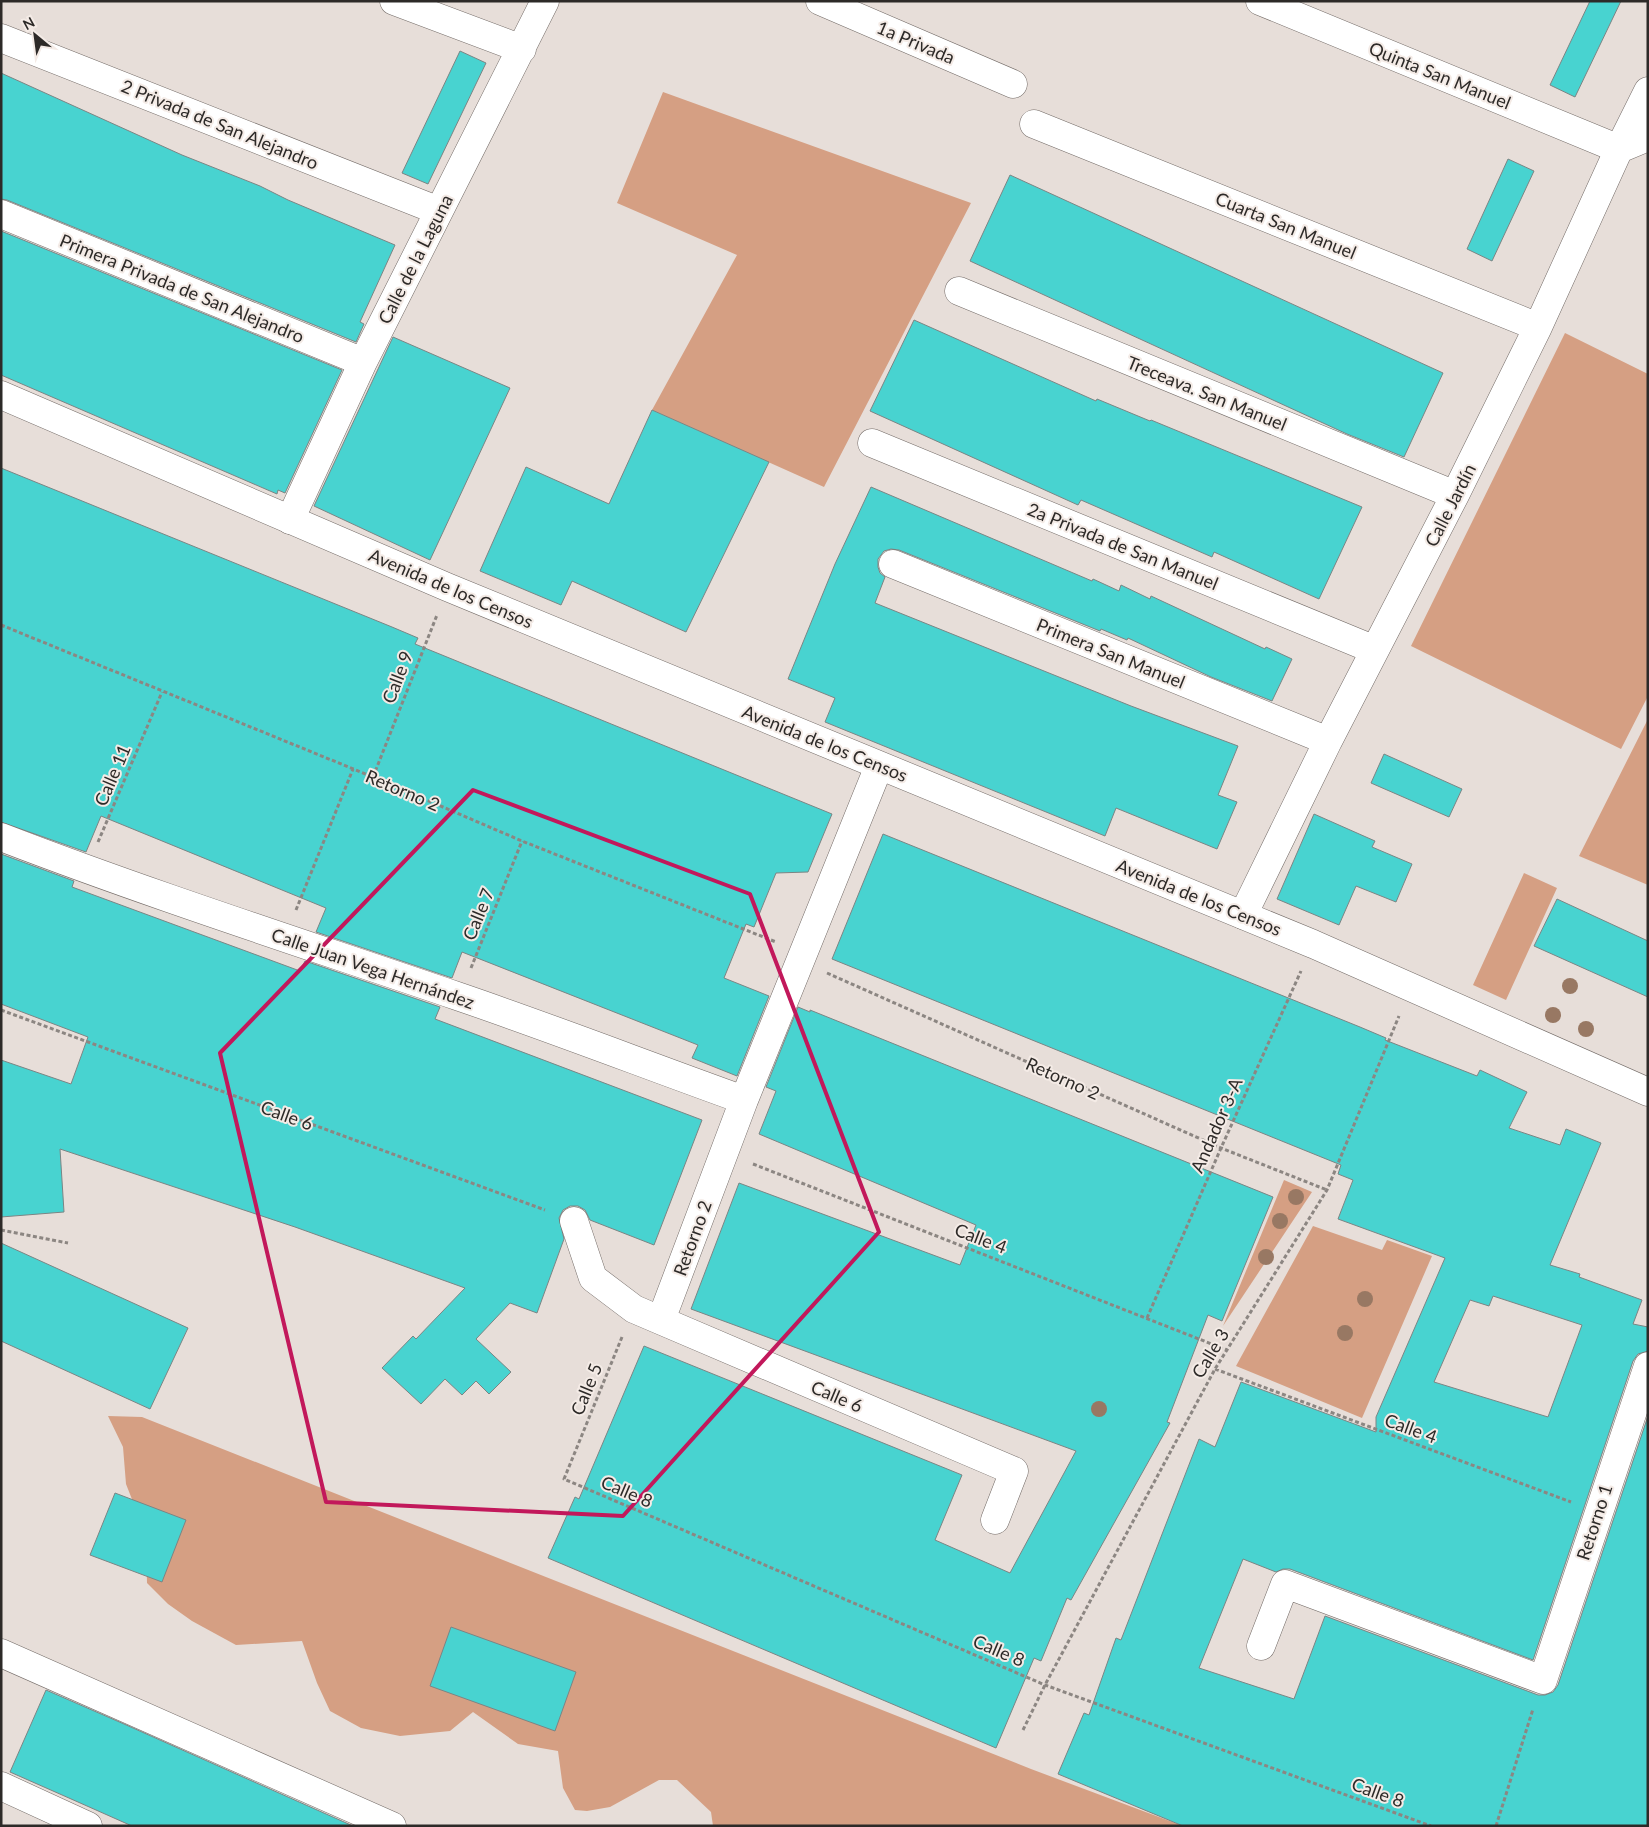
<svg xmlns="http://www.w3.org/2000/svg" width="1649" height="1827" viewBox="0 0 1649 1827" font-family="Lato,sans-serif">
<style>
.green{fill:#d59f83}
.building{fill:#48d3d0;stroke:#7b8584;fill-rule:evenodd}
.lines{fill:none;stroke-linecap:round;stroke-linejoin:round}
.street-casing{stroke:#736b67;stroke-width:29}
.secondary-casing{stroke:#736b67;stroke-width:29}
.path{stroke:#8c8682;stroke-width:3;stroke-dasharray:4 2.5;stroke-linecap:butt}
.street{stroke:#fff;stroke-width:28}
.secondary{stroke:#fff;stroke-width:28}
.tree{fill:#987863}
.marked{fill:none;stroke:#c2185b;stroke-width:4;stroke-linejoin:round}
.labels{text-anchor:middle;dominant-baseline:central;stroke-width:4;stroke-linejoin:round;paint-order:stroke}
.street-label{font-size:18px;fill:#2d2a28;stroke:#f4ebe6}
</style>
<rect width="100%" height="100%" fill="#e7ded9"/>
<!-- green -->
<path class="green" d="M663,92L971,203L824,487L652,410L737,255L617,203Z
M1565,333L1648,374V696L1621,749L1411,646Z
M1648,719V885L1579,856Z
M1524,873L1557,888L1506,1000L1473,985Z
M1284,1180L1312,1192L1223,1326Z
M1313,1226L1382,1250L1387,1240L1432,1256L1362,1418L1236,1366Z
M108,1416L142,1417L1031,1769L1183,1826H713L711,1812L677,1780H659L610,1807L587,1811L575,1810L563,1788L558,1751L518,1744L473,1712L450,1731L400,1736L361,1728L330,1711L317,1683L302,1641L236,1645L192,1621L168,1604L147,1583L146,1535L126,1484L123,1447Z"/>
<!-- building -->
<path class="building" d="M1590,1H1621L1575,97L1550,85Z
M460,51L486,63L428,184L402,173Z
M1,73L182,155L260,186L288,200L395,245L360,322L364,324L356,342L7,200L1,199Z
M1508,159L1534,171L1492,261L1467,249Z
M1010,175L1443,373L1404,457L1347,434L970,261Z
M1,231L342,370L285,493L278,490L277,494L1,375Z
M914,320L1096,401L1097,399L1150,421L1151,420L1362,507L1319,599L1214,552L1212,557L1081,500L1078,505L870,411Z
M393,337L510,388L430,560L314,506Z
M652,410L769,462L686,632L572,581L561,605L480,571L526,467L609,504Z
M1,468L392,627L418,638L415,644L832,814L808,872L776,873L754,927L746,924L724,978L769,996L737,1076L692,1058L698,1045L462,952L452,978L316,932L326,908L101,816L86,852L1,822Z
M871,487L1092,581L1093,579L1119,591L1121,585L1150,599L1151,596L1265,649L1266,647L1292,659L1272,701L1211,677L1128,638L1127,640L1101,629L1100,631L899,550L891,549L884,551L878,559V567L880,573L885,577L875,603L1131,706L1238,746L1218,795L1237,802L1217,849L1116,808L1105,836L825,722L835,698L788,679L835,564Z
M1384,754L1462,789L1449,817L1371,783Z
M1314,814L1375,841L1372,847L1412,864L1396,902L1356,886L1339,925L1277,899Z
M883,834L1360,1027L1386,1038L1385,1040L1477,1076L1480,1070L1527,1092L1509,1128L1560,1145L1566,1129L1601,1143L1550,1265L1580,1274L1579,1277L1642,1300L1633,1324L1648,1327V1351L1638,1354L1633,1361L1533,1660L1290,1569H1283L1276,1572L1243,1559L1199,1668L1294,1699L1325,1616L1538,1695H1545L1553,1692L1558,1685L1648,1416V1826H1183L1058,1774L1084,1713L1089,1715L1116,1638L1121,1640L1199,1439L1215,1447L1241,1382L1376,1432V1417L1445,1258L1338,1219L1353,1180L1338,1174L1341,1165L832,959ZM1493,1296L1582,1325L1548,1417L1434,1382L1470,1300L1489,1306Z
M1,854L74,881L72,887L300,971L305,961L440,1007L435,1019L702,1120L654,1245L590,1220L585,1210L578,1206H570L563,1210L559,1218L564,1239L537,1313L510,1303L476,1339L511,1372L489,1394L476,1381L462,1395L445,1379L421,1404L382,1368L413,1336L416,1339L465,1288L295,1227L60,1149L64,1212L1,1217V1060L71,1084L88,1037L1,1004Z
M1557,899L1648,941V997L1534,946Z
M798,1007L810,1012V1010L1273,1197L1222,1321L1208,1315L1167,1422L1170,1423L1071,1600L1067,1598L1041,1661L1034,1658L996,1748L548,1558L575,1497L579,1499L644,1346L962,1475L935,1540L1010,1573L1076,1451L691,1309L739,1183L960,1265L976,1225L759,1134L776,1091L766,1087Z
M1,1243L188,1328L150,1409L1,1341Z
M115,1493L186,1520L162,1582L90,1555Z
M451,1627L576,1672L555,1731L430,1686Z
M46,1690L124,1724L353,1826H132L87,1806L10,1772Z"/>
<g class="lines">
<!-- street casing -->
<g class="street-casing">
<path id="street" d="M394,1L522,49
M820,1L1013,84
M1260,1L1619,149L1648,137
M1,38L439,211
M1034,124L1538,327
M1,214L363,362
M959,291L1455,495
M872,443L1375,650
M290,520L363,362L545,1
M893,564L1328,741
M1,837C152,895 305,944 457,996C554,1029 649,1066 744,1100
M1243,915L1328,741L1455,495L1538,327L1619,149L1648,91
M574,1221L593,1278L634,1309L1014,1471L995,1520
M661,1320L744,1100L879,766
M1261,1646L1285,1584L1543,1680L1648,1366
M1,1653L392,1826
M1,1786L88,1826"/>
</g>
<!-- secondary casing -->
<g class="secondary-casing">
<path id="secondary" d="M1,395L447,587L1313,944L1648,1092"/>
</g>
<!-- path -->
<path class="path" d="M1,625L373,777L522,841L776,942
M373,777L437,615
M98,842L162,692
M296,910L353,769
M471,968L522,841
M827,973L1221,1148L1327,1190
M1,1010L545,1210
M753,1164L1227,1350
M1,1230L68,1243
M1147,1318L1221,1148L1301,971
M622,1337L564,1479L1045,1685L1431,1826
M1215,1369L1571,1502
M1023,1730L1045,1685L1215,1369L1327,1190L1399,1016
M1496,1826L1533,1709"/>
<!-- street -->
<use href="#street" class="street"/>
<!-- secondary -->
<use href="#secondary" class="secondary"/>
</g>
<!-- trees -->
<g class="tree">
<circle cx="1570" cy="986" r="8"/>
<circle cx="1553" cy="1015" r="8"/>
<circle cx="1586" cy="1029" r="8"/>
<circle cx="1296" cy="1197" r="8"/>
<circle cx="1280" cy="1221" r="8"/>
<circle cx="1266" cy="1257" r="8"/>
<circle cx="1365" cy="1299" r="8"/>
<circle cx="1345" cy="1333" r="8"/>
<circle cx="1099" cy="1409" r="8"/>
</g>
<!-- marked area -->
<path class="marked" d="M473,790L750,894L879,1232L623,1516L326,1502L220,1053Z"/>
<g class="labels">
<!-- street labels -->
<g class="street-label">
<text transform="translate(916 42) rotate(23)">1a Privada</text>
<text transform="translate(1440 75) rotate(22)">Quinta San Manuel</text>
<text transform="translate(220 124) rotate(22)">2 Privada de San Alejandro</text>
<text transform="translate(1286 225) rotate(22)">Cuarta San Manuel</text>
<text transform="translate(415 259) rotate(-63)">Calle de la Laguna</text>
<text transform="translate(182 288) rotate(22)">Primera Privada de San Alejandro</text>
<text transform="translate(1207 393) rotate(22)">Treceava. San Manuel</text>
<text transform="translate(1450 505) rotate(-63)">Calle Jardín</text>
<text transform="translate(1123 546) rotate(22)">2a Privada de San Manuel</text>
<text transform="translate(451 588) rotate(23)">Avenida de los Censos</text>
<text transform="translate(1111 653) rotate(22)">Primera San Manuel</text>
<text transform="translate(397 677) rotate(-69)">Calle 9</text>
<text transform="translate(825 743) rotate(22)">Avenida de los Censos</text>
<text transform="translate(112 775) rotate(-67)">Calle 11</text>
<text transform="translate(403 790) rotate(23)">Retorno 2</text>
<text transform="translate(1199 897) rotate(22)">Avenida de los Censos</text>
<text transform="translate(478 914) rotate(-68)">Calle 7</text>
<text transform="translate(373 968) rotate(19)">Calle Juan Vega Hernández</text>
<text transform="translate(1063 1078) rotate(24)">Retorno 2</text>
<text transform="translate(287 1115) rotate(20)">Calle 6</text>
<text transform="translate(1216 1125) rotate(-66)">Andador 3-A</text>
<text transform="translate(692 1238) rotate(-70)">Retorno 2</text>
<text transform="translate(981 1238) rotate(21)">Calle 4</text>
<text transform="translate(1210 1353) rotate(-59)">Calle 3</text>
<text transform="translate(586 1389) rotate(-68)">Calle 5</text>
<text transform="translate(837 1396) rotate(23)">Calle 6</text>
<text transform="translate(1411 1428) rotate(20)">Calle 4</text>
<text transform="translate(627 1491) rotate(23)">Calle 8</text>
<text transform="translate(1594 1522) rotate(-72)">Retorno 1</text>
<text transform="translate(999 1650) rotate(23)">Calle 8</text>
<text transform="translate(1378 1792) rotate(20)">Calle 8</text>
</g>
</g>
<!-- border -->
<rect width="1649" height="1827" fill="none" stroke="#2d2a28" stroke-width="5"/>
<!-- north arrow -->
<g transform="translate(35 35) rotate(331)" stroke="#f4ebe6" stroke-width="4" paint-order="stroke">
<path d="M0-4L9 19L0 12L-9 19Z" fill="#2d2a28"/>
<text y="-8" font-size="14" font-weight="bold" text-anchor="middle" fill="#2d2a28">N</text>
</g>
</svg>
